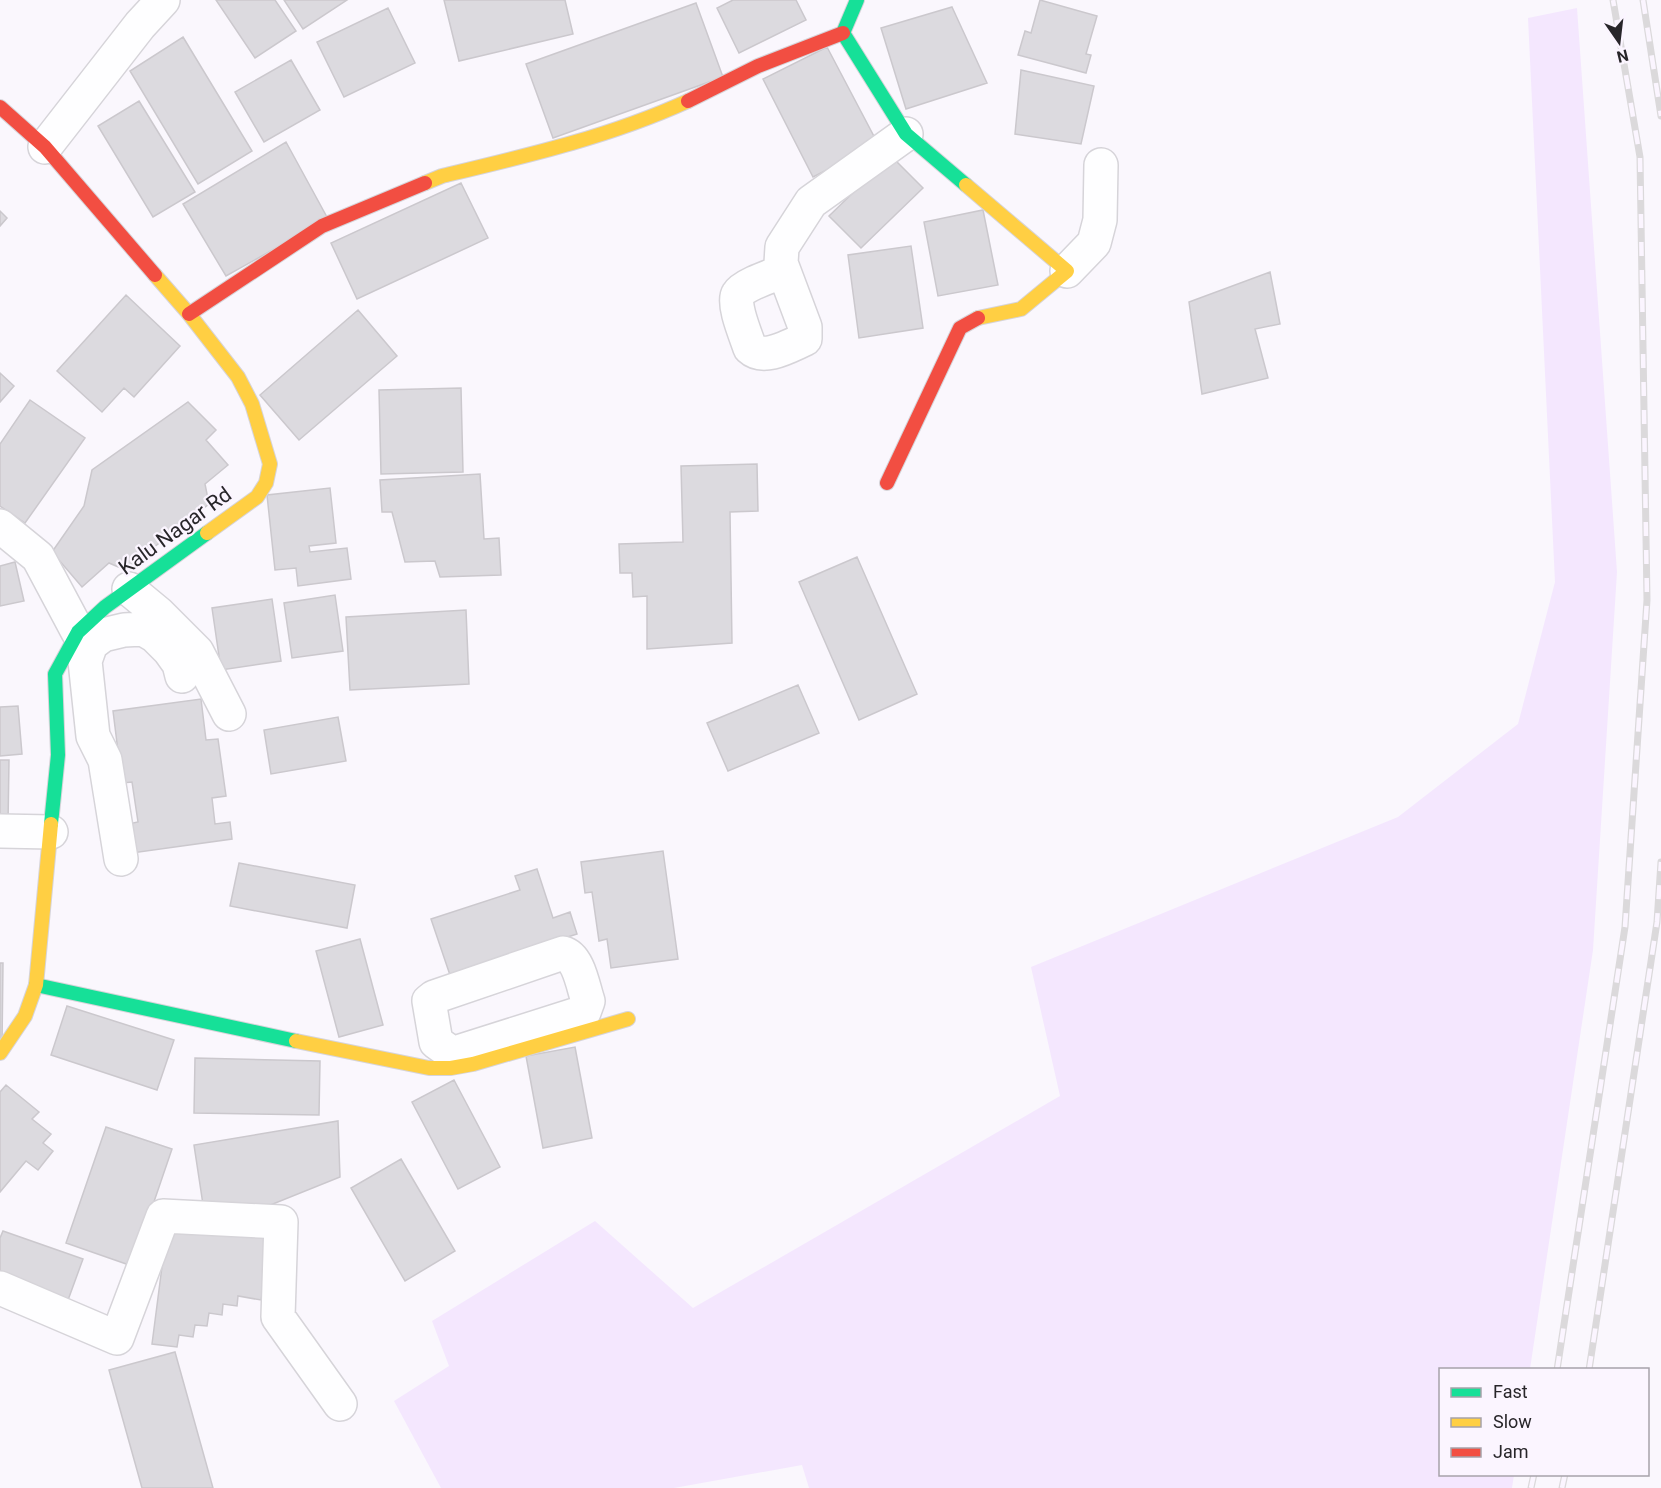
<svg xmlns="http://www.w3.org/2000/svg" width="1661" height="1488" viewBox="0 0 1661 1488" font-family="Roboto,sans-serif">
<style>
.green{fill:#f4e7fe}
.building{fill:#dcdadf;stroke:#cbc8cd;stroke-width:1.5}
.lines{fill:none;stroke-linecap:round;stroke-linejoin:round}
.street-casing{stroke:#d6d4d9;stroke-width:36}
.fast-casing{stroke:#d6d4d9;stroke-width:16}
.slow-casing{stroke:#d6d4d9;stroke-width:16}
.jam-casing{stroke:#d6d4d9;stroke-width:16}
.street{stroke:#fefeff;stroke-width:33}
.fast{stroke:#16e098;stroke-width:14}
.slow{stroke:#ffcf43;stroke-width:14}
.jam{stroke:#f24e42;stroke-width:14}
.rail-casing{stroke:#dbd9db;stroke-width:7}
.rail{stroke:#fbf5ff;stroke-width:4.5;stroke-dasharray:14;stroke-linecap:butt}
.labels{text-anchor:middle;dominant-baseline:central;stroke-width:4.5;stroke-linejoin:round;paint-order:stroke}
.street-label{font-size:21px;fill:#28262a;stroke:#fbf5ff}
</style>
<rect width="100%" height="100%" fill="#faf7fd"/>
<!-- green -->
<path class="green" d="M1577,8L1617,572L1593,950L1530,1369L1440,1370V1474L1514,1475L1512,1488H809L802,1465L674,1488H441L394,1401L449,1366L432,1321L595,1221L693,1308L1060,1096L1031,967L1398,817L1518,724L1555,582L1528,18Z"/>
<!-- building -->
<path class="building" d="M216,0H275L296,31L255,58Z
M284,0H347L303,29Z
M444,0H565L573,34L459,61Z
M733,0H796L806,20L739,53L717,8Z
M1040,0L1097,16L1086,54L1091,55L1086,73L1018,55L1025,31L1031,33Z
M696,3L723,77L553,138L526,64Z
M952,7L987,83L906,109L881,28Z
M388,8L415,63L344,97L317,42Z
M183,37L252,151L198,184L130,71Z
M827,47L878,144L813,177L763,79Z
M291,60L320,110L264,142L235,92Z
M1021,70L1094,86L1081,144L1015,134Z
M139,101L195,192L153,217L98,126Z
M286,142L328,219L226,276L183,204Z
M891,156L923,188L861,248L829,216Z
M461,183L488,238L357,299L331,243Z
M983,210L998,285L938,296L924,222Z
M0,211L7,218L0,226Z
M911,246L923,328L859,338L848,255Z
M1270,272L1280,324L1255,329L1268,378L1202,394L1189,302Z
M126,295L180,346L134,397L124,388L102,412L57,371Z
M358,310L397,356L299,440L260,395Z
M0,373L14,386L0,402Z
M461,388L463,472L381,474L379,390Z
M30,400L85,438L25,523L0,506V444Z
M188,402L216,430L206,440L228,465L205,484L209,504L125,570L109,563L82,587L52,552L84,506L92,470Z
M757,464L758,511L730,512L732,643L647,649V596L633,597L632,573H620L619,544L683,542L681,466Z
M480,474L484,539L499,538L501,575L440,577L435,561L405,562L392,512H382L380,480Z
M330,488L336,543L309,546L310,552L347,548L351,579L298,586L296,568L275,570L267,495Z
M857,557L917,694L859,720L799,582Z
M15,562L24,601L0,606V566Z
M335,595L343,651L292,658L284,603Z
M272,599L281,661L221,670L212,608Z
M466,610L469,684L350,690L346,617Z
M798,685L819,733L728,771L707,723Z
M201,699L206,740L218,739L226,796L212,798L215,824L230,822L232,839L132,853L128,824L138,822L132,782L122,783L113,711Z
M18,706L22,754L0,756V707Z
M338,717L346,761L271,774L264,730Z
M0,760H9L8,824H0Z
M663,851L678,959L611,968L607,939L599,941L592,892L585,893L581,862Z
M239,863L355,885L347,928L230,906Z
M537,869L553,918L570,912L577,934L524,951L452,981L431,919L520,890L515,876Z
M360,939L383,1025L339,1037L316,951Z
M0,963H3L2,1046H0Z
M67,1006L174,1040L157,1090L51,1055Z
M575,1047L592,1138L543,1148L526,1056Z
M195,1058L320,1061L319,1115L194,1113Z
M454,1080L500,1167L458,1189L412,1102Z
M6,1085L39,1112L32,1119L51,1134L43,1143L53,1151L38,1170L26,1161L0,1192V1092Z
M338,1121L340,1177L263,1208L204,1211L194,1145Z
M106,1127L172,1149L132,1266L66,1243Z
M401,1159L455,1251L405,1281L351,1188Z
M167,1228L274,1235L261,1300L238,1296L237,1306L223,1304L222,1315L209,1313L207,1326L195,1325L193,1337L179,1335L177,1347L152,1344Z
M3,1231L83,1259L60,1322L0,1300V1238Z
M175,1352L213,1488H142L109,1370Z"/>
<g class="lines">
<!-- street casing -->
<g class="street-casing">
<path id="street" d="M45,147L140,25L163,0
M784,271C774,275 743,285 738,294C732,303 746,336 750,348C764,361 789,346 805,339V327L781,263L782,247L811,202L906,134
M1067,271L1094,243L1100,220L1101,165
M0,526L38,557L78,632
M129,589L158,613L197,652L229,714
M0,831L51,832
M121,859L105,760L93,736L85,661L91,644L103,635L124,630L143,629L155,636L169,650L179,664L182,676
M563,953C579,957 583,987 588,1001L584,1012L458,1052H450L436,1042L429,1001L434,997Z
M0,1288L117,1338L163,1216L281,1222L278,1317L340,1404"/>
</g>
<!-- fast casing -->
<g class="fast-casing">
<path id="fast" d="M857,0L843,33L906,134L966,185
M51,824L58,755L55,674L78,632L105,607L207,533
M36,985L296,1041"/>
</g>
<!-- slow casing -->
<g class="slow-casing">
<path id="slow" d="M425,183L442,176C526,156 609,137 688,101
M966,185L1067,271L1021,309L978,318
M155,275L189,314L238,377L252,404L270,464L266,483L257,497L207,533
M296,1041L429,1068H451L473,1064L628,1019
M0,1053L25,1016L36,985L51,824"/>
</g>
<!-- jam casing -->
<g class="jam-casing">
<path id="jam" d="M688,101L758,66L843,33
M0,107L45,147L155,275
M189,314L322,226L425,183
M887,483L960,328L978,318"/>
</g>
<!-- street -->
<use href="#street" class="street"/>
<!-- fast -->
<use href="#fast" class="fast"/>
<!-- slow -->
<use href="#slow" class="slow"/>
<!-- jam -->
<use href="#jam" class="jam"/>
<!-- rail casing -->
<g class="rail-casing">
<path id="rail" d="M1643,0L1661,116
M1557,1370L1625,927L1647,600L1640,157L1613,0
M1589,1370L1657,922L1661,862
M1531,1488L1534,1474
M1562,1488L1565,1474"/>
</g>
<!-- rail -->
<use href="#rail" class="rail"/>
</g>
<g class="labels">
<!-- street labels -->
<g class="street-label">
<text transform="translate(175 531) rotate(-36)">Kalu Nagar Rd</text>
</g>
</g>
<!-- legend -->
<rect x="1439" y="1368" width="210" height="108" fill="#fbf5ff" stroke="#a7a2aa" stroke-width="1.5"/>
<rect x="1451" y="1388" width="30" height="9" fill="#16e098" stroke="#a7a2aa" stroke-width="1.5"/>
<text x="1493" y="1398" font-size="18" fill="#28262a">Fast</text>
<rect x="1451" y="1418" width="30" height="9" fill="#ffcf43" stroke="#a7a2aa" stroke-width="1.5"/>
<text x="1493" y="1428" font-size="18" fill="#28262a">Slow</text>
<rect x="1451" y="1448" width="30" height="9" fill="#f24e42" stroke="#a7a2aa" stroke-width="1.5"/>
<text x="1493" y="1458" font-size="18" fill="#28262a">Jam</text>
<!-- north arrow -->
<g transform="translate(1619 42) rotate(166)" stroke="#fbf5ff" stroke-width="4.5" paint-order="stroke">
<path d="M0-4.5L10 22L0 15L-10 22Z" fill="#28262a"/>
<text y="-9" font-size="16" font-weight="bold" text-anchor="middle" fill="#28262a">N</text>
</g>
</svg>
